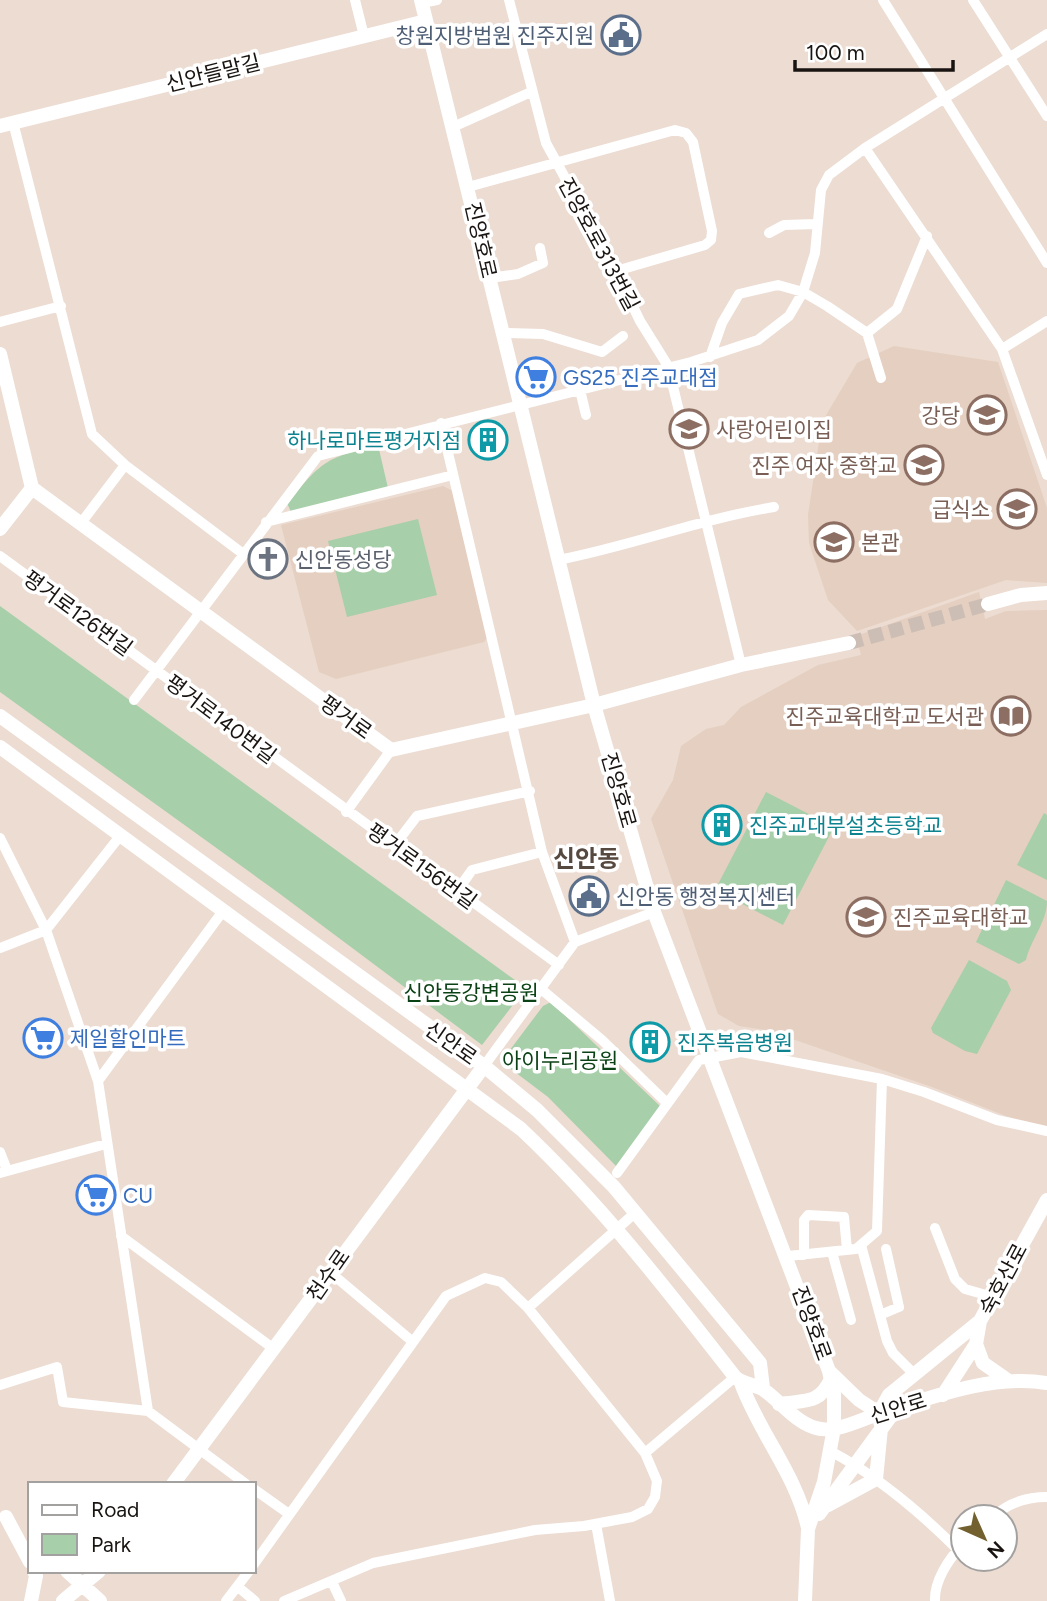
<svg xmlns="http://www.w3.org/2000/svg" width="1047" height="1601" viewBox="0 0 1047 1601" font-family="Figtree,'Noto Sans KR',sans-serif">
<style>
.built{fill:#e5cfc0}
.green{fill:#a7cfa9}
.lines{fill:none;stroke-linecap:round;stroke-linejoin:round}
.tertiary-tunnel{stroke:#ccbeb5;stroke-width:14;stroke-dasharray:14 7;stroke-linecap:butt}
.minor{stroke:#fff;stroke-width:10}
.tertiary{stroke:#fff;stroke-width:14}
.labels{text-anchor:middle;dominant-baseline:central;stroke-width:7;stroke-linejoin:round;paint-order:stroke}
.service-label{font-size:21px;fill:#4e5e75;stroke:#fff;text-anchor:end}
.street-label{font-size:21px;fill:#191411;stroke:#fff}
.shop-label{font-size:21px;fill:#366cbe;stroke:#fff;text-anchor:start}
.education-label{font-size:21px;fill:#785e54;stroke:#fff;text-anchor:end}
.culture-label{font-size:21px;fill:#0d838f;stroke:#fff;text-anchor:start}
.worship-label{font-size:21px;fill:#5b616d;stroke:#fff;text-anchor:start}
.park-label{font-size:21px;fill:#0b4215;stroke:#fff}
.quarter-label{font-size:24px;font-weight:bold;fill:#564940;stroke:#fff}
</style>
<rect width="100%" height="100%" fill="#ecdcd2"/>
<!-- built -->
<path class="built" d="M894,346L998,362L1047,508V583L1006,580L857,631L828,600L809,543L808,515L822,422L857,363Z
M443,486L453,491L488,636L484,642L336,679L319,672L281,525Z
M979,592L985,619L1006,611L1047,610V1127L1006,1116L932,1087L766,1030L739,1026L718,1014L651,819L673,780L681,746L706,729L724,725L741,707L818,665L861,655L856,636Z"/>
<!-- green -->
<path class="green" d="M378,445L388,488L291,512L287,503C323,461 323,459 378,445Z
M418,519L437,595L347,617L328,541Z
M0,606L526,988L482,1045L276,891L0,692Z
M766,792L834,827L783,925L715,890Z
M1044,813L1047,815V880L1017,865Z
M1006,880L1047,901C1047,922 1031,939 1026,960L1019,964L976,942Z
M969,960L1007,981L1011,990L977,1054L965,1051L933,1033L931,1028Z
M551,1002L661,1107L617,1167L548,1097L507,1066L503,1059L543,1006Z"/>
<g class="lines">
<!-- tertiary-tunnel -->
<path class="tertiary-tunnel" d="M849,643L988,604"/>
<!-- minor -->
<path class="minor" d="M355,0L364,36
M509,0L546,143L616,271L640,321L668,366L741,665
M883,0L1047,263
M973,0L1047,116
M422,3L437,0
M13,122L92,434L125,465L242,553
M453,127L531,92
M865,148L1002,349L1047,321
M468,187L675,130L686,133L693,142L712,231L711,240L705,245L616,271
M769,233L784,225L816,224
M490,278L518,274L543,263L540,248
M0,322L61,306
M504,333L543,334L602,352L623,336
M867,333L897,309L927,236
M1002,349L1047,475
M710,357L722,323L739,294L778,285L803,292L827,306L867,333L881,378
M580,390L586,415
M441,423L542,852L575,942
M266,522L453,475
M81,523L125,465
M0,556L559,965
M558,560C631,546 700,519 774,507
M134,700L318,456L691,362L758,340L789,316L803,292L815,253L821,190L829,175L865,148L1047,34
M346,812L391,750
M0,838L46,930L98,1081
M394,846L417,816L530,791
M457,891L472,870L542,852
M223,911L98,1081L148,1411L246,1484
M46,930L120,836
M0,948L46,930
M541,989L602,1040L667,1103
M484,1066L575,942L654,912
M0,1152L7,1170
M0,1173L106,1144
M617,1173L699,1060L741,1052L882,1079L924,1092L997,1120L1047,1131
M935,1228L955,1279L965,1289L993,1297
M121,1236L274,1349
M861,1245L887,1341L893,1353L914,1374
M832,1252L851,1320
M804,1255V1220L808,1215L844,1217L847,1250
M788,1256L856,1249L877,1231L882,1079
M331,1273L413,1342
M528,1308L636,1212
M880,1315L899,1307L886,1249
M0,1385L57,1367L63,1402L148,1411
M830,1451C878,1476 920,1512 958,1550
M645,1453L735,1377
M254,1489L289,1514
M993,1517C1008,1503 1027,1497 1047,1497
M596,1524L610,1601
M254,1564L446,1296L485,1278L501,1282L528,1308L645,1453L657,1481L655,1497L648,1509L632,1517L584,1526L535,1530L373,1563L284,1601
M332,1582L341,1601
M238,1587L255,1601
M226,1601L249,1571
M935,1601C934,1582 948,1559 962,1546"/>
<!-- tertiary -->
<path class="tertiary" d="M421,0L594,705L654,912L829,1371L834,1394V1428L824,1482L808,1529L805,1601
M0,126L426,21
M0,354L32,488L391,750L594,705L741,665L849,643
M0,529L32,488
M988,604L1021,595L1047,593
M0,716L484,1066L537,1110L614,1187L760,1363L763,1388
M0,747L521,1129C601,1204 668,1291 735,1377C744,1385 755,1384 764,1390C781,1402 795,1422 816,1428C835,1434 861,1419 879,1414C932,1397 991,1374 1047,1383
M976,1344L983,1363L1006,1379
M830,1372L859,1400L879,1413L889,1395L980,1321
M741,1383C759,1433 796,1474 808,1528
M943,1395L976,1344L980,1321L1047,1200
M779,1404C805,1400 819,1405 831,1379
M173,1484L484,1066
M828,1505L876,1479L881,1428
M819,1514L896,1409
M6,1517L30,1562
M67,1571L100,1601
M31,1601L36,1576L34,1571
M63,1601L99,1571"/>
</g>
<!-- icons -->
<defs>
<g id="civic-ring" transform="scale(2.0125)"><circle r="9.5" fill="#fff" stroke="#5c6f8a" stroke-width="1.5"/><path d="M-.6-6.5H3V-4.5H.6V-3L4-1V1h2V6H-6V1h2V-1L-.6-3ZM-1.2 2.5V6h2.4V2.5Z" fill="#5c6f8a"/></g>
<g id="supermarket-ring" transform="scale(2.0125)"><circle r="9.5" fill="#fff" stroke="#3f7fe0" stroke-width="1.5"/><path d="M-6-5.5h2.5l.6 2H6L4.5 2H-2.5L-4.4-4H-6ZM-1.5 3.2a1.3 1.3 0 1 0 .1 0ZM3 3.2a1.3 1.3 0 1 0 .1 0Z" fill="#3f7fe0"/></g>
<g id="school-ring" transform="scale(2.0125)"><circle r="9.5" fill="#fff" stroke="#8d6e63" stroke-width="1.5"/><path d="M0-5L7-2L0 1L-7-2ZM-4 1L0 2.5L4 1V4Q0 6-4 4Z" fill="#8d6e63"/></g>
<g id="building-ring" transform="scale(2.0125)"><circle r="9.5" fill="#fff" stroke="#0f9aa8" stroke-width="1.5"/><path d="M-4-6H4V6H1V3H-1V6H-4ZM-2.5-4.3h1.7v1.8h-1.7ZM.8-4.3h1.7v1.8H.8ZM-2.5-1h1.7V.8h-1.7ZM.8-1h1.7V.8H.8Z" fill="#0f9aa8"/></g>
<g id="church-ring" transform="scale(2.0125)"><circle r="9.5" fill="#fff" stroke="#6b7280" stroke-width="1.5"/><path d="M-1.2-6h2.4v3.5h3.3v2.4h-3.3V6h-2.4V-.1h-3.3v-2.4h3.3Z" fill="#6b7280"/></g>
<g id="library-ring" transform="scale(2.0125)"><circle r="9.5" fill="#fff" stroke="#8d6e63" stroke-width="1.5"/><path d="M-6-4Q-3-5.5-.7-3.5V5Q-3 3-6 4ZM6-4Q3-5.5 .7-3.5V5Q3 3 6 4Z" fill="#8d6e63"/></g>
<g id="university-ring" transform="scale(2.0125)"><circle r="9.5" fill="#fff" stroke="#8d6e63" stroke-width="1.5"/><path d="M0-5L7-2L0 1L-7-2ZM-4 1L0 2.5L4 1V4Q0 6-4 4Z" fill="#8d6e63"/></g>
</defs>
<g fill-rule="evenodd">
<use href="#civic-ring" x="621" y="35"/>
<use href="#supermarket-ring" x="536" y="377"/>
<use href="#school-ring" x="987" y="415"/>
<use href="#school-ring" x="689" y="429"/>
<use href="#building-ring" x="488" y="440"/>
<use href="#school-ring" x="924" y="465"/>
<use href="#school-ring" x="1017" y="509"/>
<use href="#school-ring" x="834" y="542"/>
<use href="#church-ring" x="268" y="559"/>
<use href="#library-ring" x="1011" y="716"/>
<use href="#building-ring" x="722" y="825"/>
<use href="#civic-ring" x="589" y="896"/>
<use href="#university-ring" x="866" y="917"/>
<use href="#supermarket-ring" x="43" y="1038"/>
<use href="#building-ring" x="650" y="1042"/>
<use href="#supermarket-ring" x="96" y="1195"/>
</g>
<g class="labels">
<!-- service labels -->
<g class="service-label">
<text x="594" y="35">창원지방법원 진주지원</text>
<text x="616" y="896" text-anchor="start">신안동 행정복지센터</text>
</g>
<!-- street labels -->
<g class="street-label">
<text transform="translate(213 73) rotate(-14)">신안들말길</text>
<text transform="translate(481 240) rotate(77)">진양호로</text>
<text transform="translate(599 244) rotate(62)">진양호로313번길</text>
<text transform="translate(78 613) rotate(36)">평거로126번길</text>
<text transform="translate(346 717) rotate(36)">평거로</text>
<text transform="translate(221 719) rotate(37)">평거로140번길</text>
<text transform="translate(619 790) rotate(74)">진양호로</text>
<text transform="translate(422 866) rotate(36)">평거로156번길</text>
<text transform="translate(451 1043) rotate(35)">신안로</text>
<text transform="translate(328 1275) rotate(-55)">천수로</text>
<text transform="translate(1003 1279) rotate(-62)">숙호산로</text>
<text transform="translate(812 1323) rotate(70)">진양호로</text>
<text transform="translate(898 1408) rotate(-17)">신안로</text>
</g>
<!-- shop labels -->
<g class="shop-label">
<text x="563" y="377">GS25 진주교대점</text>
<text x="70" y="1038">제일할인마트</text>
<text x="123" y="1195">CU</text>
</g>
<!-- education labels -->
<g class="education-label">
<text x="960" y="415">강당</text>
<text x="716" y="429" text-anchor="start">사랑어린이집</text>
<text x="897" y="465">진주 여자 중학교</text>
<text x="990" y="509">급식소</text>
<text x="861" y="542" text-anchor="start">본관</text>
<text x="984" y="716">진주교육대학교 도서관</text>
<text x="893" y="917" text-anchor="start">진주교육대학교</text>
</g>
<!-- culture labels -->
<g class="culture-label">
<text x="461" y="440" text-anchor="end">하나로마트평거지점</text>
<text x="749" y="825">진주교대부설초등학교</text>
<text x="677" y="1042">진주복음병원</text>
</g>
<!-- worship labels -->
<g class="worship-label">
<text x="295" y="559">신안동성당</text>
</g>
<!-- park labels -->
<g class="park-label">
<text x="471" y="992">신안동강변공원</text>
<text x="560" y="1060">아이누리공원</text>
</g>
<!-- quarter labels -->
<g class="quarter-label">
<text x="586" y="858">신안동</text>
</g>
</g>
<!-- legend -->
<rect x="28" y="1482" width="228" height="91" fill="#ffffff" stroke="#a3a1a0" stroke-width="2"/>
<rect x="42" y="1505" width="35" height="10" fill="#ffffff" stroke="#a3a1a0" stroke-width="2"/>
<text x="91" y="1517" font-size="21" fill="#191411">Road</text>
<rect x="42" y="1534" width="35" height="21" fill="#a7cfa9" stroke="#a3a1a0" stroke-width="2"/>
<text x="91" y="1552" font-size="21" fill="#191411">Park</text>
<!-- north arrow -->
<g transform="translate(984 1538) rotate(135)"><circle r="33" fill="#ffffff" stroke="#a3a1a0" stroke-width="2"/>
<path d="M0-5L12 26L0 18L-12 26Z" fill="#73602f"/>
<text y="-10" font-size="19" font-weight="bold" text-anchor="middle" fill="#191411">N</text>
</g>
<!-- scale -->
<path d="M795 60v10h158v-10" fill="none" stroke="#191411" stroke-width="3.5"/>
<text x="806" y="60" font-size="21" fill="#191411" stroke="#ffffff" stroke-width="5" paint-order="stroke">100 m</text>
</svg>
